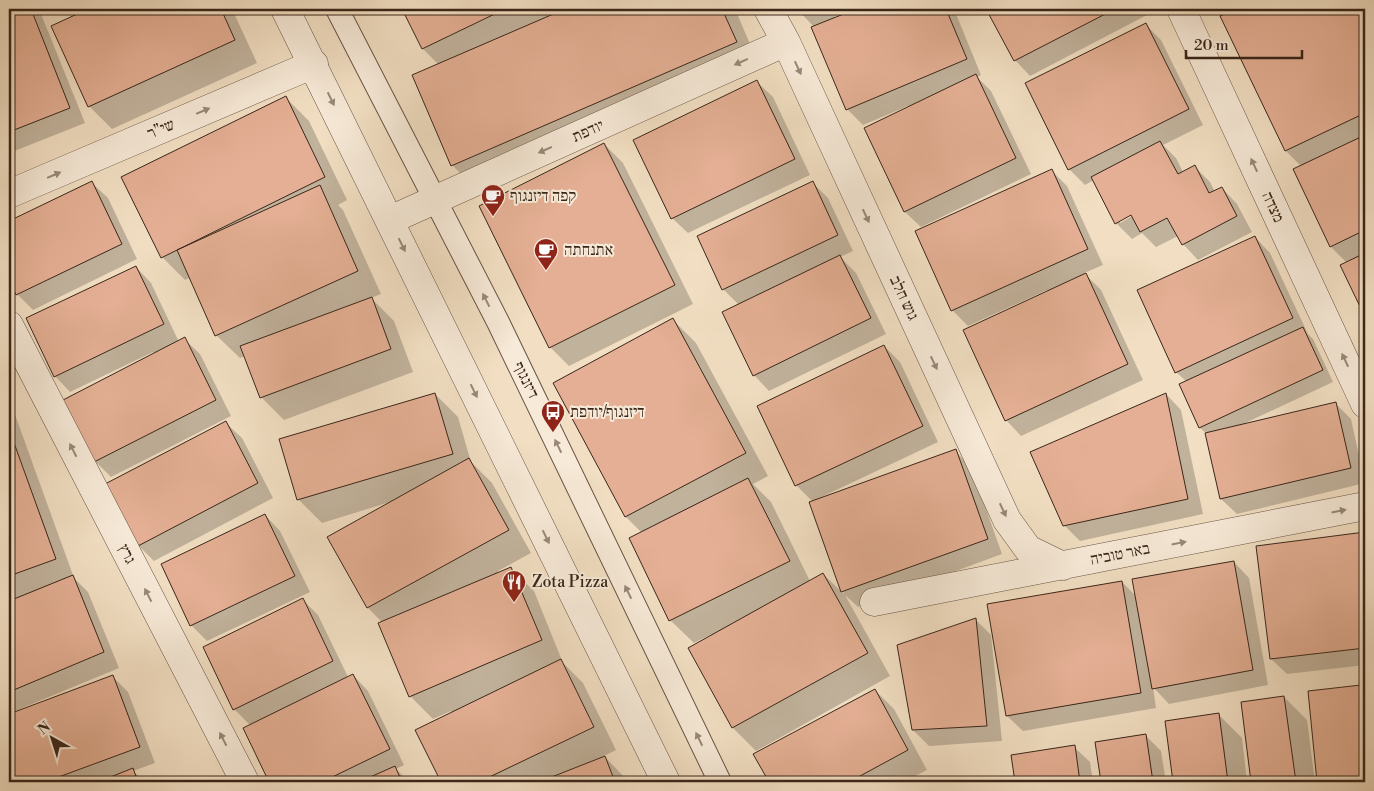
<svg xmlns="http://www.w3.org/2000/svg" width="1374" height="791" viewBox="0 0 1374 791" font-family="'Libre Bodoni','Frank Ruhl Libre',serif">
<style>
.shadow{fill:#0003;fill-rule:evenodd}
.building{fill:#e4af94;stroke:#3a2619}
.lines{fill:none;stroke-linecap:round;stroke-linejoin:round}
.service-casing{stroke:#685444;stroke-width:24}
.minor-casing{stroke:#685444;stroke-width:29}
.tertiary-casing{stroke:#685444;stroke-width:29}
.service{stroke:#f7ead8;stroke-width:22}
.minor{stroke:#f7ead8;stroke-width:28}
.tertiary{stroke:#f7ead8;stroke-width:28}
.oneway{fill:#988878}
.labels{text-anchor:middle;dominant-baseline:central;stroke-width:4;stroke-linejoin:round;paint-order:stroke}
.street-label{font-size:16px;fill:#3a2619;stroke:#f7ead8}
.poi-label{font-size:16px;fill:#3a2619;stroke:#f7ead8;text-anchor:start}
</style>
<rect width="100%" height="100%" fill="#f2dfc3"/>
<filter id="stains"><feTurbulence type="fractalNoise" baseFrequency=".004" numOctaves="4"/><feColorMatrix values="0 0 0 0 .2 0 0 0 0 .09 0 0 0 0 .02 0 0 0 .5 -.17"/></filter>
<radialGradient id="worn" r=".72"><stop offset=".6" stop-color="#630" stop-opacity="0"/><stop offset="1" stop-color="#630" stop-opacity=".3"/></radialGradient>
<!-- shadow -->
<path class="shadow" d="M9,9H39L85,123L12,152L9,149Z
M91,9H232L257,63L112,129L89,106L53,26Z
M403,9H735L759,65L475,188L452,165L439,65L423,49Z
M797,9H851L834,17L835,19L859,9H954L981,75L977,77L991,91L1031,174L921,227L905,212L865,129L909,108L908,106L863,125L847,109L814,27Z
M988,9H1144L1147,15L1030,76L1015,60Z
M1239,9H1365V314L1342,265L1347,263L1331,247L1294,170L1301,166L1286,151L1222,17Z
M1145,24L1161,40L1203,125L1163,145L1176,158L1183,172L1195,167L1210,182L1215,192L1222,188L1237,204L1252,232L1198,260L1183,244L1178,236L1156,247L1142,233L1132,239L1116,223L1094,180L1085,185L1069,169ZM1136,211L1137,213L1120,223V220Z
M757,82L773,97L810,175L688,233L672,218Z
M286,98L309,121L347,200L338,205L343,210L381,294L371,298L394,321L413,372L284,420L261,397L245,356L240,358L216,335L191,277L185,280L162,257Z
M604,144L623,163L693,304L569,366L550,347Z
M1052,171L1067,186L1103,265L1084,273L1101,290L1143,380L1021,436L1006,420L1048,292L1047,290L968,326L952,310Z
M92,183L108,198L137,259L33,310L17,294L9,277V223Z
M813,183L828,198L853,251L840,257L856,273L886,334L769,391L754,375L739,305L723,289Z
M1255,237L1270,253L1308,334L1313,339L1333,382L1241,425L1335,403L1351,419L1365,483L1237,514L1221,499L1207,434L1200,428L1181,385L1187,382L1176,372Z
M136,267L151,283L179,342L184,339L200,354L231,416L111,477L95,461L64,400L154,354L153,352L70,392L55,376Z
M673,320L696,343L768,476L753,484L771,502L810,581L823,574L844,594L811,503L813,502L796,485L759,406L884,346L900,362L938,442L815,500V501L955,451L971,467L1002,554L858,607L845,595L890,676L756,751L733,728L689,649L711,636L710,635L694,643L670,620L642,533L626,517L555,384Z
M435,394L458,417L471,462L492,483L531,553L498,571L499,573L510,568L534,591L563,663L583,683L616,750L604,756L629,782H442L417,730L452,713L451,711L433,719L410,696L383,623L368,608L390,502L322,523L299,500Z
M1166,394L1181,410L1203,514L1080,541L1065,526L1032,453Z
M9,398L74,578L88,592L119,668L15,711V713L113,677L128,692L155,763L133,771L145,782H9Z
M226,423L242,438L273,498L154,561L139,546Z
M265,515L280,531L310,592L207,641L191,625L162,565Z
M1365,534V665L1287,674L1271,659L1258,547Z
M1234,562L1249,578L1268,685L1169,704L1153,687L1156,708L1023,731L1007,716L1122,582L1137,597Z
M303,600L318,615L348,677L353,675L368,691L404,765L396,769L409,782H271L244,728L250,725L234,709Z
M976,620L991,635L1002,741L929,746L913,730Z
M1361,686L1365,691V782H1319L1309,692Z
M875,690L894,709L927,770L903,782H770L755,755Z
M1284,697L1307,720L1315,782H1253L1242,703Z
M1218,714L1242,738L1247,782H1175L1167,722Z
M1146,736L1161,751L1166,782H1102L1097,743Z
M1074,747L1090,762L1093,782H1016L1013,756Z"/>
<!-- building -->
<path class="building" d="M9,9H31L70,108L9,132Z
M88,9H221L235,40L88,107L51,26Z
M402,9H505L422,49Z
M565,9H722L737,42L451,166L412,75Z
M856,9H946L967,59L846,110L811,27Z
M986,9H1115L1014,61Z
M1236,9H1365V113L1285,151L1220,16Z
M1146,23L1189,109L1068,170L1025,83Z
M976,74L1016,158L904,212L864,128Z
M757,80L795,159L671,219L633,140Z
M286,96L325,177L161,258L121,177Z
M1365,135V230L1330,247L1293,169Z
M1160,141L1178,174L1195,165L1209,193L1222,187L1237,216L1182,245L1167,218L1140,232L1131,215L1115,224L1091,177Z
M604,143L675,285L549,348L479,206Z
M1052,169L1088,249L951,311L915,231Z
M92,181L122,244L16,295L9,279V221Z
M813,181L838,235L722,290L697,236Z
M320,185L358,271L215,336L177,250Z
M1255,236L1293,318L1175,373L1137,290Z
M1365,253V317L1340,265Z
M840,255L871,318L753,376L722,312Z
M136,266L164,324L54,377L26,318Z
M1086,273L1128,364L1005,421L963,330Z
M372,297L391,349L260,398L240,346Z
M673,318L746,453L625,517L553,383Z
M1303,327L1323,370L1199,428L1179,384Z
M185,337L216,400L94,462L63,400Z
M884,345L923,426L795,486L757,406Z
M435,393L453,454L297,500L279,439Z
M1166,393L1188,499L1063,526L1030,452Z
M1336,402L1351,468L1220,499L1205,433Z
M226,421L258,483L138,546L105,484Z
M9,429L56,559L9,576Z
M956,449L988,539L841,592L809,502Z
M469,458L509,530L367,608L327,537Z
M748,478L790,561L669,621L629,538Z
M265,514L295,576L190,626L161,564Z
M1365,532V648L1270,659L1256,546Z
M1234,561L1253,670L1152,689L1132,579Z
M511,567L542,640L409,697L378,623Z
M823,573L868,653L732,728L688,648Z
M73,575L104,652L9,692V601Z
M1122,581L1141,693L1006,716L987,604Z
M303,598L333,661L233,710L203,647Z
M976,618L987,726L912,730L897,645Z
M561,659L594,727L479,782H441L415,730Z
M353,674L390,749L322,782H269L243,728Z
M113,675L140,747L45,782H9V714Z
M1361,685L1365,721V782H1317L1308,691Z
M875,689L908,750L849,782H769L753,754Z
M1284,696L1296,782H1251L1241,702Z
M1219,713L1228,782H1173L1165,721Z
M1146,734L1153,782H1101L1095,742Z
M1075,745L1080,782H1015L1011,755Z
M605,756L615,782H539Z
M395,766L402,782H359Z
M133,768L138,782H98Z"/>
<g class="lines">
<!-- service casing -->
<g class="service-casing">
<path id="service" d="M337,9L498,322L720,782"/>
</g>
<!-- minor casing -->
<g class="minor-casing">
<path id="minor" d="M768,9L786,42L1007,520L1028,549L1063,566
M1181,9L1365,404
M9,194L314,64
M390,220L786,42
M9,325L245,782
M874,602L1365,506"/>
</g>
<!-- tertiary casing -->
<g class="tertiary-casing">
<path id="tertiary" d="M285,9L666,782"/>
</g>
<!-- service -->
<use href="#service" class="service"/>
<!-- minor -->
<use href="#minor" class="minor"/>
<!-- tertiary -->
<use href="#tertiary" class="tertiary"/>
</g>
<!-- one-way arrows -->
<defs><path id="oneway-solid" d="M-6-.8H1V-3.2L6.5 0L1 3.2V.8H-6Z" transform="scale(1.25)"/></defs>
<g class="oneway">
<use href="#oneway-solid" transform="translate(741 62) rotate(156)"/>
<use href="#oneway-solid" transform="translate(798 68) rotate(65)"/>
<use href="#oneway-solid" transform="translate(331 99) rotate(64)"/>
<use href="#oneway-solid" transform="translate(203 111) rotate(-23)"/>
<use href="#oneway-solid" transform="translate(545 150) rotate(156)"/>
<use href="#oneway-solid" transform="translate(1254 165) rotate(-115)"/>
<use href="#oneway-solid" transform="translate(54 175) rotate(-23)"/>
<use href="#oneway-solid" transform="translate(866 216) rotate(65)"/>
<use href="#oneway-solid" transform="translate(402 245) rotate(64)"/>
<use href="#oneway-solid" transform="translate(486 300) rotate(-117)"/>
<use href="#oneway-solid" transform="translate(1345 360) rotate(-115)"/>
<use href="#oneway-solid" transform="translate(934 363) rotate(65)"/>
<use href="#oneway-solid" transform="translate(474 391) rotate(64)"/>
<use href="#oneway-solid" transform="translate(558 446) rotate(-116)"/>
<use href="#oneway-solid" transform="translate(73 450) rotate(-117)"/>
<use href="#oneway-solid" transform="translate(1003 510) rotate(65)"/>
<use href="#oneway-solid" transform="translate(1339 511) rotate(-11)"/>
<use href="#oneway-solid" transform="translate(546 537) rotate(64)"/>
<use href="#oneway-solid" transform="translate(1179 543) rotate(-11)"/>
<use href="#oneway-solid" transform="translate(628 592) rotate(-116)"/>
<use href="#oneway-solid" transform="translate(148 595) rotate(-117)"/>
<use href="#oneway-solid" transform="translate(223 739) rotate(-117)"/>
<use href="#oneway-solid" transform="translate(699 739) rotate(-116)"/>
</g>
<!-- icons -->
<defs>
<g id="cafe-pin" transform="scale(1.25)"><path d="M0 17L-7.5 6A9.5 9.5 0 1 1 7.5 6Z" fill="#8f2418" stroke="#f7ead8"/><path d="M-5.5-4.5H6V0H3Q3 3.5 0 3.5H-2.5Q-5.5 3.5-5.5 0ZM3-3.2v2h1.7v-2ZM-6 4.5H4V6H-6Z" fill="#fff"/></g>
<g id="bus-pin" transform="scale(1.25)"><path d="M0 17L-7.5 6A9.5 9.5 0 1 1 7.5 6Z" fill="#8f2418" stroke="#f7ead8"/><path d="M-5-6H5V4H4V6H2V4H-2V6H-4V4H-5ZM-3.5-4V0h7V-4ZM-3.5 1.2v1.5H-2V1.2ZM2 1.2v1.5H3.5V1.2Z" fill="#fff"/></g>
<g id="restaurant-pin" transform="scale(1.25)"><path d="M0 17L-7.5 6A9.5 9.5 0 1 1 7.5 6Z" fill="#8f2418" stroke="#f7ead8"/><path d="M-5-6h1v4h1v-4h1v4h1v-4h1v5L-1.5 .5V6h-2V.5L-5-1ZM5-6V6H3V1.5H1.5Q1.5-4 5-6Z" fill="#fff"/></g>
</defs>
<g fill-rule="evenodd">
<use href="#cafe-pin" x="493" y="196"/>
<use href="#cafe-pin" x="546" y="250"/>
<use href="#bus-pin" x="553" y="412"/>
<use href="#restaurant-pin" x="514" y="582"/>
</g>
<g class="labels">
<!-- street labels -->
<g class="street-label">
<text transform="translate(161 129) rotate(-23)">שי"ר</text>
<text transform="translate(588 131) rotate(-24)">יודפת</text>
<text transform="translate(1273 207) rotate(65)">מצדה</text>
<text transform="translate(904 298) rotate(65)">גוש חלב</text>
<text transform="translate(526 380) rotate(64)">דיזנגוף</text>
<text transform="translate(127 554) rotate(63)">גרץ</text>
<text transform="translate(1120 554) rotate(-11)">באר טוביה</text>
</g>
<!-- poi labels -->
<g class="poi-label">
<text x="510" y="196">קפה דיזנגוף</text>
<text x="564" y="250">אתנחתה</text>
<text x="570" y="412">דיזנגוף/יודפת</text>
<text x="532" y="582">Zota Pizza</text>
</g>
</g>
<!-- margin -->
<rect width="1374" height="791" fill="none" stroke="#f2dfc3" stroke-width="30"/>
<rect x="10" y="10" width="1354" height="771" fill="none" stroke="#3a2619" stroke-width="2.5"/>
<rect x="15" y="15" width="1344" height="761" fill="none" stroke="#3a2619"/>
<!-- north arrow -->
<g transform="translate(52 738) rotate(321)" stroke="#f7ead8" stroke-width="4" paint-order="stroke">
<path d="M0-4L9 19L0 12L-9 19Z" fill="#3a2619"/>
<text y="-8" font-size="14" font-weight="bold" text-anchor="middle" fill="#3a2619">N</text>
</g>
<!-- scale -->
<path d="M1186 50v8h116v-8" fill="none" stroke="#3a2619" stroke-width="2.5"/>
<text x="1194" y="50" font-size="15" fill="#3a2619" stroke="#f7ead8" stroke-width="4" paint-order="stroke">20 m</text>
<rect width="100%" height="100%" filter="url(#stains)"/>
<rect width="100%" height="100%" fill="url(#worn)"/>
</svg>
